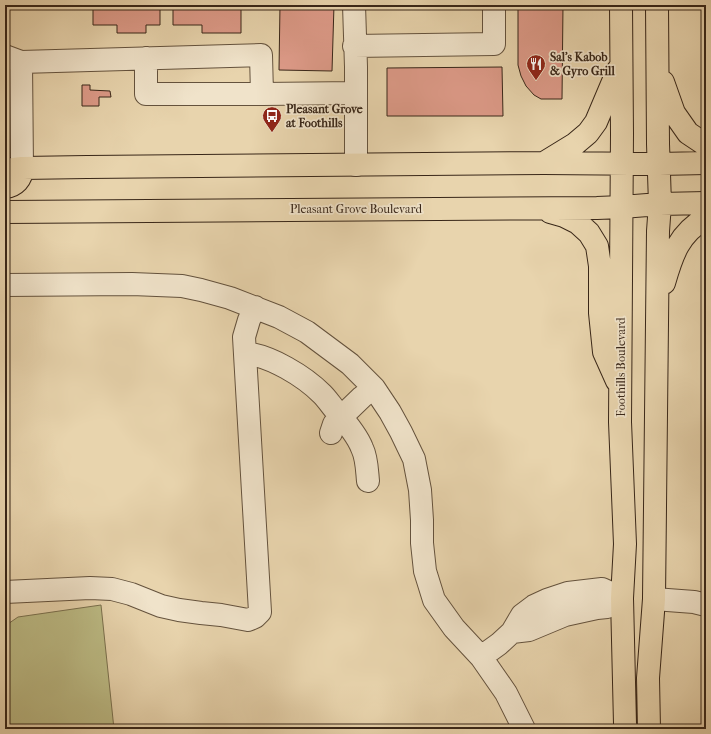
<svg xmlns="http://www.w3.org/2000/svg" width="711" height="734" viewBox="0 0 711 734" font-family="'IM FELL French Canon',serif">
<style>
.green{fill:#bcbb85;stroke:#7a704e}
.building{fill:#dd9a88;stroke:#382618}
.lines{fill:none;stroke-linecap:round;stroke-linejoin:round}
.minor-casing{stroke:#64523d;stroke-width:24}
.major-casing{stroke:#382618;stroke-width:24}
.minor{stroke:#f0e3ca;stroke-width:22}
.major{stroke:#e8d4ad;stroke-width:22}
.labels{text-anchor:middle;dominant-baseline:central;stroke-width:3.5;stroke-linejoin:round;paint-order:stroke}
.poi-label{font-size:12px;font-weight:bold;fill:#382618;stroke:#f0e3ca;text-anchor:start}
.street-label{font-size:12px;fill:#382618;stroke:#f0e3ca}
</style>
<rect width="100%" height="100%" fill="#e8d4ad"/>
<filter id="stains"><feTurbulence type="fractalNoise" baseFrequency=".005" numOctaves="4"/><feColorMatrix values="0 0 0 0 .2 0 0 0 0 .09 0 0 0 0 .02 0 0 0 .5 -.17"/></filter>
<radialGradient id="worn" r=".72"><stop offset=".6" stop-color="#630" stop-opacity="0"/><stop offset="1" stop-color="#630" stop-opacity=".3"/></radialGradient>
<!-- green -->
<path class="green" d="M101,605L114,729H5V626L18,617Z"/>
<!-- building -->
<path class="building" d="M93,5H160V25H146V33H117V25H93Z
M173,5H241V33H202V25H173Z
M280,5H334L332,71L279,70Z
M518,5H563L562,99H541L534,95L526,86L521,76L518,65Z
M502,67L503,116H387V68Z
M82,85H90V90L110,91L111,97H99V106H82Z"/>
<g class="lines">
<!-- minor casing -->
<g class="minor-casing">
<path id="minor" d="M354,5L356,67V165
M354,46L494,44V5
M5,56L21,62L261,55L262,94L356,93
M146,58V94H262
M21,62L22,168
M5,285L132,284L182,286L201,290L230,298L279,317L307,332L350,364L374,388L390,412L401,432L414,459L420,490L422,520V543L425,571L434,600L454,628L481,657L506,693L524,729
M245,353C271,356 304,376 322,394C327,399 331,405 336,411C345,421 357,435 362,448C367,458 367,471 368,481
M331,433L334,424L362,397L374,388
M5,592L90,588L112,589L131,594L161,606L179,610L201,613L221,615L248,620L255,617L260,612L244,337L249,320L255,307
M654,599L694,602L706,605
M512,632L529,630L565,615L597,608L607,607L622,598
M481,657L499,644L512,632L522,615L534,606L547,600L568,593L602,589L622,598"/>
</g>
<!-- major casing -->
<g class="major-casing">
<path id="major" d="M621,5L622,134L620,422L625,544L622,598L625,724L626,729
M663,82L674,113L688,133L706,145
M544,163L575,144L588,133L596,122L618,70
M5,170L22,168L87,167L544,163L659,164L706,163
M5,187C15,186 22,179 22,168
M5,212L597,208L622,207L660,204L706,203
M550,212L564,216L578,223L589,233L597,246L600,266V313L604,352L617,381
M664,283C672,255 679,233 706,218
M649,729L648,678L654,599L658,231L660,204L658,144L657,5"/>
</g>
<!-- minor -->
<use href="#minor" class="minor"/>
<!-- major -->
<use href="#major" class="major"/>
</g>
<!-- icons -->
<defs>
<g id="restaurant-pin" transform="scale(1)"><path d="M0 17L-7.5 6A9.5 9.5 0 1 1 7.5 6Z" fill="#8f2418" stroke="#f0e3ca"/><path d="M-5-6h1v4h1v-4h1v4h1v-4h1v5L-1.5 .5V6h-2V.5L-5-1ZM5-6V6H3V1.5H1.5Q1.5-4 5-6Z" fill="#fff"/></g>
<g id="bus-pin" transform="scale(1)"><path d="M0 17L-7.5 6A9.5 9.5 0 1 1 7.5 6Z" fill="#8f2418" stroke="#f0e3ca"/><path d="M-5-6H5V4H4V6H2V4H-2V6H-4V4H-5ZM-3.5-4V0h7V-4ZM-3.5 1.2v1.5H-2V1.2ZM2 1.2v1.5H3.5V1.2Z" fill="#fff"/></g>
</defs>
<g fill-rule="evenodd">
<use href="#restaurant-pin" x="536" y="64"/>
<use href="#bus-pin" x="272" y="116"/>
</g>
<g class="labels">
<!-- poi labels -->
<g class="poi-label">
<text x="550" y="57">Sal's Kabob<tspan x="550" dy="14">&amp; Gyro Grill</tspan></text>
<text x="286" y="109">Pleasant Grove<tspan x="286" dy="14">at Foothills</tspan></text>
</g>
<!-- street labels -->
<g class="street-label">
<text x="356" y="209">Pleasant Grove Boulevard</text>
<text transform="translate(621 367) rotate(-90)">Foothills Boulevard</text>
</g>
</g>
<!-- margin -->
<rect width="711" height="734" fill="none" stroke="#e8d4ad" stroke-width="20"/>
<rect x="6" y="6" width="699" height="722" fill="none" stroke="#382618" stroke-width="2"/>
<rect x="10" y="10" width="691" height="714" fill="none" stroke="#382618"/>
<rect width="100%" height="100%" filter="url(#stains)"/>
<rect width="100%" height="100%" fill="url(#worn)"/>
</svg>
